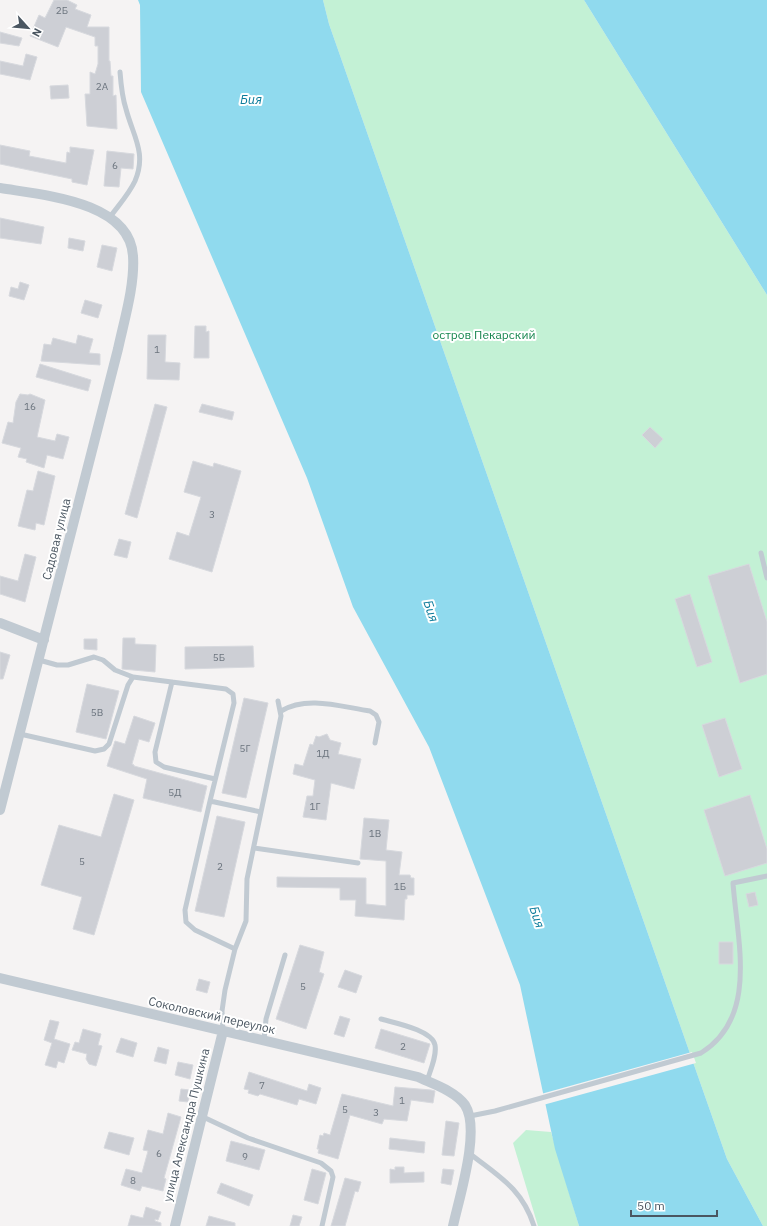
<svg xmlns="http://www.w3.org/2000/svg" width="767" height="1226" viewBox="0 0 767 1226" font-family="'IBM Plex Sans',sans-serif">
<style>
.green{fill:#c3f1d5}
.water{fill:#90daee}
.pier{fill:#f5f3f3}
.building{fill:#cdcfd5;stroke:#d7d9de}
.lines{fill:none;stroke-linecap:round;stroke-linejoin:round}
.service{stroke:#c1cad2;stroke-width:5}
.minor{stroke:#c1cad2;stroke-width:10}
.labels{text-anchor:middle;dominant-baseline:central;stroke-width:4;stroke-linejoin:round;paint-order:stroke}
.number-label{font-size:10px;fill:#6b747e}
.park-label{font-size:12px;fill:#17864f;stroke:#fff}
.street-label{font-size:12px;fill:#4a5661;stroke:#fff}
.water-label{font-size:13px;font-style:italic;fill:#0c7c9b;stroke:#fff}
</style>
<rect width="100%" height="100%" fill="#f5f3f3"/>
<!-- green -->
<path class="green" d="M323,0H584L767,295V1226H763L727,1159L329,24Z
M526,1130L551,1132L579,1226H538L513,1143Z"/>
<!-- water -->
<path class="water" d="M138,0H323L329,24L727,1159L763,1226H579L555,1149L520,985L429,747L353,607L307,478L141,92L140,5Z
M584,0H767V295Z"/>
<!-- pier -->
<path class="pier" d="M692,1052L696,1063L543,1105L541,1094Z"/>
<!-- building -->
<path class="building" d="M54,0H67L77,5L75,9L91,15L87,27H109V61H110L111,76H113V96L116,95L117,129L87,126L85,94H90V72L95,74L98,64V46H95V37L66,27L58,47L30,36L39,15L45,18Z
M0,32L22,38L19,46L0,43Z
M26,54L37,57L30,80L0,74V61L23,66Z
M68,85L69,98L51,99L50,86Z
M0,145L30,151L29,156L66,163L67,152L70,153V147L94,150L87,185L72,182V179L0,164Z
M107,151L134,154L133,169L121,168L119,187L104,186Z
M0,218L44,227L41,244L0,238Z
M69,238L85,241L83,251L68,248Z
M102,245L117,248L112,271L97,267Z
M20,282L29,285L24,300L9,296L11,287L18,289Z
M85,300L102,305L98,318L81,313Z
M195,326H206V332L209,331V358H194Z
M78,335L93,339L89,353L100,354V365L41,361L44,344L51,345L53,338L76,344Z
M148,335H166L165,362L180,363L179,380L147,379Z
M40,364L91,380L88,391L36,377Z
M20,394L28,395L30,394L45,400L37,437L55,441L57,434L69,437L63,459L47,455L44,468L26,462L27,459L18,457L21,448L2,443L8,422L13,423L16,402Z
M155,404L167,407L137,518L125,514Z
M202,404L234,412L232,420L199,412Z
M650,427L663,439L655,448L642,435Z
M193,461L213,467L214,463L241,471L212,572L169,559L177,532L189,536L201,497L184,492Z
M38,471L55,476L44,525L36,523L35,530L18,526L27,490L33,491Z
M119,539L131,542L127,558L114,555Z
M25,554L36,557L25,602L0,594V576L18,581Z
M749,564L767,622V674L740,683L708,576Z
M690,594L712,662L697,667L675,599Z
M123,638H135V644L156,645L155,672L122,669Z
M84,639H97V650L84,649Z
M253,646L254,667L185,669V647Z
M0,652L10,655L3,679H0Z
M87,684L119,691L106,739L76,732Z
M244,698L268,703L246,798L222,793Z
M134,716L155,723L149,742L139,739L132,764L134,765V766L207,786L201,812L143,798L147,779L107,766L115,741L125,744Z
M725,718L742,769L719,777L702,725Z
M327,734L330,740L341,743L338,754L361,759L354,789L331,783L326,820L303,817L307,796H313L315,780L293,774L295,764L303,766L310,744L313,745L316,736L319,737Z
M114,794L134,800L94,935L73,929L82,897L41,885L59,825L101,837Z
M750,795L767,849V863L725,876L704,810Z
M217,816L245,822L224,917L195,911Z
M364,818L389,820L386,850L402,852L399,875H410L411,878H414V895H407V899H405L404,920L355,916L356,900H340V888L277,887V877L366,878V904L386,906V861L360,859Z
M755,892L758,905L749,907L746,894Z
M719,942H733V964H719Z
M300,945L324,952L319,972L324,974L306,1029L276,1019Z
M345,970L362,976L356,993L338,987Z
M199,979L210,982L207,993L196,990Z
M340,1016L350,1019L344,1037L334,1034Z
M50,1020L59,1022L54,1039L70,1044L64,1063L58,1061L56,1068L45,1065L52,1043L44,1040Z
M83,1029L101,1034L98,1045L102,1046L96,1066L89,1064L86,1059L87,1054L72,1050L75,1042L79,1043Z
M381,1029L430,1044L424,1063L375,1048Z
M121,1038L137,1043L133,1057L116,1052Z
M158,1047L169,1050L166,1064L154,1061Z
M178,1062L193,1065L190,1079L175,1075Z
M249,1072L307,1091L309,1084L321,1088L316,1104L299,1099L297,1105L260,1094L258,1096L248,1093L249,1090L244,1089Z
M395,1087L431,1090L435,1091L433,1103L411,1100L407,1121L384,1119L382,1124L350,1115L338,1159L318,1153L319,1149H317L320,1135L323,1136L324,1133L330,1135L342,1094L393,1106Z
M181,1089L190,1090L188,1102L179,1101Z
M168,1113L181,1117L164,1178L166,1179L163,1191L142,1186L140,1191L121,1185L126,1169L142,1173L148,1151L143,1150L148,1130L163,1134Z
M446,1121L459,1123L454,1156L442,1155Z
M109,1132L134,1138L129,1155L104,1148Z
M390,1138L425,1142L424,1153L389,1149Z
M231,1141L265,1150L259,1170L226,1161Z
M395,1167H404V1173L424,1172V1182L390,1183V1169L395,1170Z
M312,1169L326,1173L318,1204L304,1200Z
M443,1169L454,1170L451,1185L441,1183Z
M345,1178L361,1182L358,1192L355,1191L345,1226H331Z
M221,1183L253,1195L249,1206L217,1193Z
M146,1207L161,1212L158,1220L155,1219V1221L161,1223V1226H128L131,1215L143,1218Z
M293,1215L302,1217L299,1226H290Z
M209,1216L235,1223V1226H206Z"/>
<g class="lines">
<!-- service -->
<path class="service" d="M110,217C118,206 129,194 135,181C147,153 133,136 126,109C122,97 121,85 120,72
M761,553L767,578
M39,660L57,665H68L94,657L103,660L115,670L133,677
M172,682L155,752L156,762L164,767L215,779
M281,711C307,695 342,707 370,711L376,715L379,722L375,743
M20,734L95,751L104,749L109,744L128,685L133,677L226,689L233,694L234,703L210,801L261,812
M210,801L185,910L186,922L195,930L235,949
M254,848L358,863
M381,1019C395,1023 432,1030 435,1045C437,1056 430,1071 427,1081
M223,1031L222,1011L225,990L235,949L246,921L247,879L281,716L278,701
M264,1040L266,1019L285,955
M201,1116L248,1138L321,1163L331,1171L333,1177L322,1226
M470,1116L495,1111L701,1053C759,1017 737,940 733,883L767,876
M469,1153C498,1176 522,1188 534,1226"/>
<!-- minor -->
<path class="minor" d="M0,188C42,195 130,201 133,256C135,285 124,321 118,349L0,810
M0,623L44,640
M0,978L418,1077C433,1084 455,1091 465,1105C481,1130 459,1198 453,1226
M175,1226L223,1031"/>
</g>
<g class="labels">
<!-- number labels -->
<g class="number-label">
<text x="62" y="10">2Б</text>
<text x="102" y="86">2А</text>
<text x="115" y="165">6</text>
<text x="157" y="349">1</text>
<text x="30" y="406">16</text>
<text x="212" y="514">3</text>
<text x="219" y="657">5Б</text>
<text x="97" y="712">5В</text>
<text x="245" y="748">5Г</text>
<text x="323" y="753">1Д</text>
<text x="175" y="792">5Д</text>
<text x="315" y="806">1Г</text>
<text x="375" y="833">1В</text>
<text x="82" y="861">5</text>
<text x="220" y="866">2</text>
<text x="400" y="886">1Б</text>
<text x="303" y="986">5</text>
<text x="403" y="1046">2</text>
<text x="262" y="1085">7</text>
<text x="402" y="1100">1</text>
<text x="345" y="1109">5</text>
<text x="376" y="1112">3</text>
<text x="159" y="1153">6</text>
<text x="245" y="1156">9</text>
<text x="133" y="1180">8</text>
</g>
<!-- park labels -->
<g class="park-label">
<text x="484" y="334">остров Пекарский</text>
</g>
<!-- street labels -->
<g class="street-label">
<text transform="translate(56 539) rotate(-76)">Садовая улица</text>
<text transform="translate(212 1015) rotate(13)">Соколовский переулок</text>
<text transform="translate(186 1125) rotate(-76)">улица Александра Пушкина</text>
</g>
<!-- water labels -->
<g class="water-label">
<text x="251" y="99">Бия</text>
<text transform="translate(431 611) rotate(71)">Бия</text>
<text transform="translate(537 917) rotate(71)">Бия</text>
</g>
</g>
<!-- north arrow -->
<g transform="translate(28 28) rotate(117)" stroke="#ffffff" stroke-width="3" paint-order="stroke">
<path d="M0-3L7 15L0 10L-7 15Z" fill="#4a5661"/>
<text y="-6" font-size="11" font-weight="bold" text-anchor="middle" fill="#4a5661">N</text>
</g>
<!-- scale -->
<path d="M631 1210v6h86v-6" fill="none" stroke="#4a5661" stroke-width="2"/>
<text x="637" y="1210" font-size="12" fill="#4a5661" stroke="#ffffff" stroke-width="3" paint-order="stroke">50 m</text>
</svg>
